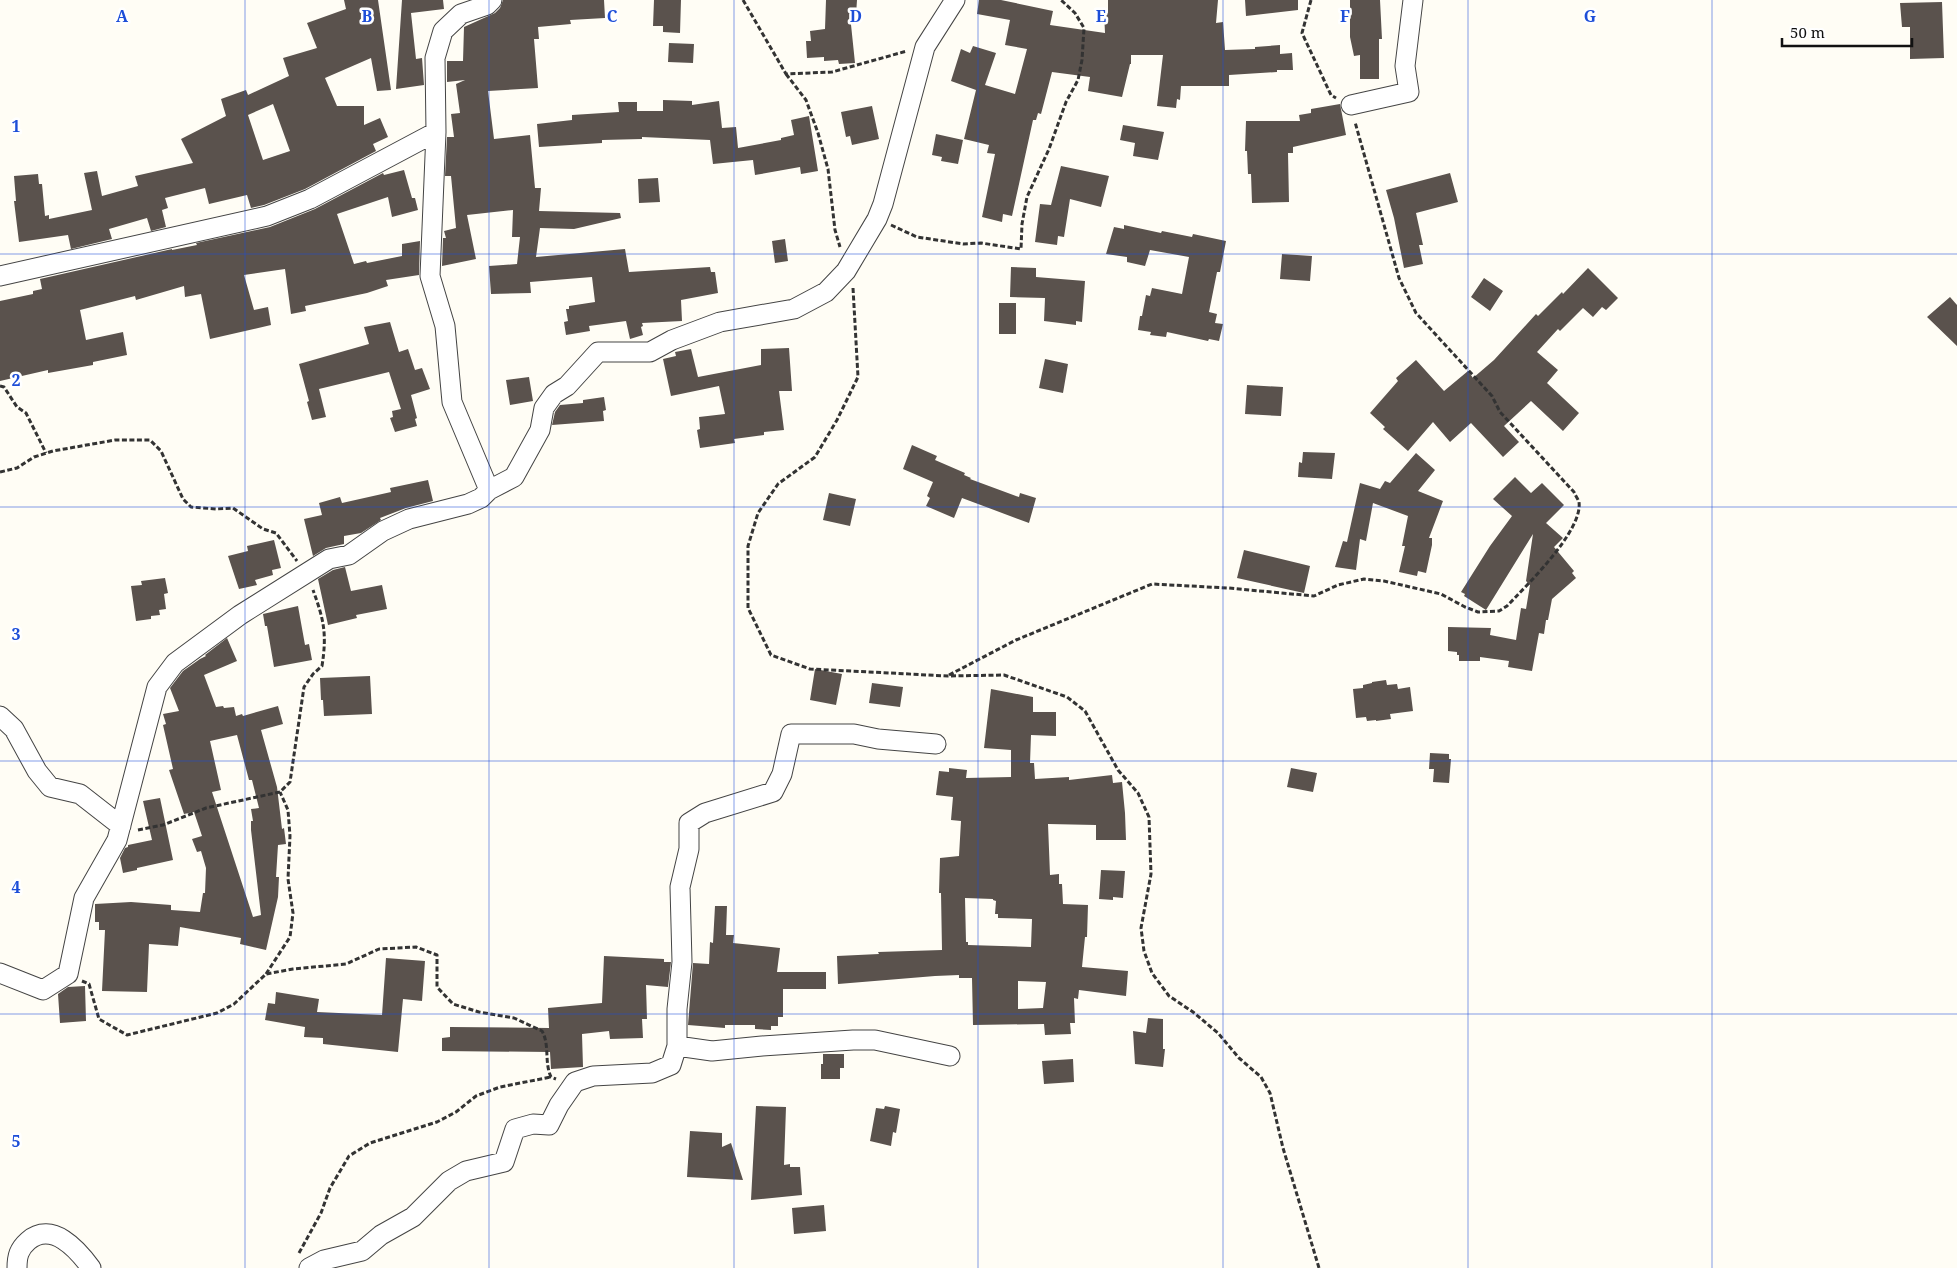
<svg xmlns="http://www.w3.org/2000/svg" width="1957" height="1268" viewBox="0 0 1957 1268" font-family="'Noto Serif',serif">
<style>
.building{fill:#5a524d;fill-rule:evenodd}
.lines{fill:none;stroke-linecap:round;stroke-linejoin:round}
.minor-casing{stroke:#444;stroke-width:21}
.path{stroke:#333;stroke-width:3;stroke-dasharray:5 2.5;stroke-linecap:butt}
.minor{stroke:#fff;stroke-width:19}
.grid{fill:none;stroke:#1d4ed8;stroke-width:1;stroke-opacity:0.55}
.grid-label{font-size:16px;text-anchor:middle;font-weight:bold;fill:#1d4ed8;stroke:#fff;stroke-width:5;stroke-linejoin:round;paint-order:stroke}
</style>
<rect width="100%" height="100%" fill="#fffdf5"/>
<!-- building -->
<path class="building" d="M344,0H378L391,90L377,91L371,58L325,78L337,106H364V125L380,118L388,137L373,144L376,151L305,189L264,205L251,208L247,195L209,204L205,188L165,198L168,208L162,210L166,227L151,231L147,218L109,229L112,239L71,249L68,235L19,242L14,201H16L14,176L38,174L39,184H42L45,216L49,215V219L92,210L84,173L97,171L102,196L138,186L135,176L193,163L181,139L226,116L221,99L246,90L248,95L289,76L283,58L317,48L307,23L346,9ZM273,104L290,151L263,160L248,115Z
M402,0H443L444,9L411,13L416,59L422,58L424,85L396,89Z
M503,0H604L605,18L570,20L571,24L538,27L539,39H534L538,88L488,91L494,139L530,135L535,188H541L539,211L620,213L621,218L574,229L540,228L536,257L625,249L629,272L710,267L711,272H715L718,293L681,300L682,321L642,323L643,326L641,327L643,335L630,339L626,321L589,326L590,331L566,335L564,322L568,321L566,309H569V306L595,302L592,277L530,282L531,293L491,294L489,266L517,264L520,237H512L513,210L467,215L476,259L442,266L443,238H446L444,231L456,228L451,176H445L447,137H454L451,114L460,113L456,84L465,80L447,82V61H463L464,27L495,13L500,8Z
M654,0H681L680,33L663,32V26H653Z
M826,0H857L856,15H850L855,63L839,64L838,60L824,61V57L807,58L806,41H811L810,31L825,29Z
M979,0H1001L1053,11L1050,25L1105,33L1104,12L1108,13V0H1218L1216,23L1223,22L1225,50L1255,49V47L1280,45V54L1292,53L1293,70H1277V72L1229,75V86H1181L1180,100L1177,99L1176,108L1157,106L1163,55H1131V64H1130L1122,97L1088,91L1090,77L1052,72L1041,114L1038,113L1036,120H1033L1012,216L1003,214L1002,222L982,217L995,154L987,153L989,145L964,139L976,90L951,81L961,49L970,53L973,46L996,53L985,85L1015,94L1027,49L1005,45L1010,20L977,14Z
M1245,0H1298V10L1246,16Z
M1350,0H1380L1382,39H1379V79H1360V55L1354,56L1350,37Z
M1942,2L1944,58L1910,59V27H1902L1900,3Z
M669,43L694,44L693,63L668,62Z
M663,100L692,101V105L719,101L722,128L736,127L738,148L781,140V138L794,135L791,120L809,116L818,171L801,174L800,167L755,175L753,160L713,164L710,140L642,137V139L602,140V143L539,147L537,124L572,120V115L619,112L618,102H637V111H663Z
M1340,104L1346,135L1293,147V153H1288L1289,202L1252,203L1251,174H1248L1247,151H1245L1246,121H1300L1299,115L1311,113V109Z
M872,106L879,139L852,145L850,136L846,137L841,112Z
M1123,125L1164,132L1158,160L1133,156L1135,143L1120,140Z
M936,134L963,140L958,164L941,161L942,157L932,155Z
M1061,166L1109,176L1101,207L1070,199L1064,237L1058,236L1057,245L1035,242L1040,204L1051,205Z
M404,170L412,198H415L418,210L392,217L388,197L337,214L354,264L366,261L367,263L402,256V244L420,241L419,275L386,280L388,286L367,293L305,306L306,311L291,314L285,269L244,275L254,310L268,307L271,325L210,339L201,294L185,297L184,286L136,300L135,296L80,310L86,340L123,332L127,355L93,362V365L48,373V370L0,381V301L33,294V291L42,289L40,279L172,249V250L197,245L196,243L270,227L315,209L383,173L384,175Z
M1450,173L1458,202L1416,213L1423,245H1419L1423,264L1404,268L1394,218L1386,190Z
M658,178L660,202L639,203L638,179Z
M1124,225L1161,233L1162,231L1192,237L1193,234L1226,241L1220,272H1217L1209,312L1217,314L1215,323L1223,324L1219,341L1209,339L1208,341L1167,332L1166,337L1150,335L1151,332L1138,330L1140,316H1142L1146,295L1150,296L1152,288L1182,294L1189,257L1150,250L1145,266L1127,262V257L1106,254L1114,227L1124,229Z
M785,239L788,261L775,263L772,241Z
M1282,254L1312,256L1310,281L1280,279Z
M1011,267L1036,268V277L1085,281L1082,322L1076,321V325L1044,321L1045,298L1010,297Z
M1588,268L1618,298L1606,310L1602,307L1593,317L1583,308L1560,331L1558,329L1537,352L1558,370L1547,383L1579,413L1563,431L1531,401L1504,426L1519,442L1503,457L1471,423L1450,442L1433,422L1408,451L1383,429L1385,427L1370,413L1398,381L1396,378L1416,360L1444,391L1468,371L1473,378L1494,360L1536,314L1538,316L1562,292L1563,294Z
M1484,278L1503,291L1490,311L1471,297Z
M1950,297L1957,305V346L1927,317Z
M999,303H1016V334H999Z
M390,322L399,352L408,349L415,370L422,368L430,389L411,395L417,418L415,419L417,426L395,432L390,418L393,417L392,411L401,409L389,372L319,389L326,417L312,420L307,402L309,401L299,364L369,344L364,327Z
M789,348L792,391H779L784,430L764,432V435L734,439L735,443L700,448L697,430L700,429L699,417L725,414L719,386L671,396L663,359L676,356L675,352L691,349L698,377L761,365V349Z
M1045,359L1068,364L1063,393L1039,388Z
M529,377L533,401L510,405L506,380Z
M1247,385L1283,387L1281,416L1245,414Z
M604,397L606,410L603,411L604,421L552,425L555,412L560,405L583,403V400Z
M912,445L937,456L935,460L965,473L964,475L971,478L970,479L1019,497L1020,493L1036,498L1029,523L962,498L954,518L926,506L930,498L927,496L933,482L903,469Z
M1303,452L1335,453L1332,479L1298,477L1299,462L1302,463Z
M1416,453L1435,470L1418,491L1443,501L1429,538H1432V545L1426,573L1418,571L1417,576L1399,572L1405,546H1402L1408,516L1373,503L1366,541L1360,539L1356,570L1335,567L1343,541L1347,542L1360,483L1380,489L1385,481L1390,483Z
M1515,477L1531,493L1542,483L1564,505L1546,523L1563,538L1554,547L1574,571L1572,573L1576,578L1552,599L1548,620H1546L1544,634L1539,633L1532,671L1508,667L1509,661L1480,657V661H1459V655H1457V652L1448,651V627L1491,628L1490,635L1516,640L1521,608L1526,609L1530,585L1526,581L1533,534L1486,610L1464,596L1465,594L1461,592L1490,546L1512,516L1493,499Z
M428,480L433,501L406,508L380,518L381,520L361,533L344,536V544L326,548L313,556L304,519L322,515L319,503L340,497L342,503L391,492L390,488Z
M829,493L856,499L850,526L823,520Z
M274,540L281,568L272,570L273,575L255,580L257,585L239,589L228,556L248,551L247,546Z
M1244,550L1310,566L1304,593L1237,578Z
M345,567L351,591L382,585L387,609L356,615L357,618L328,625L318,579L333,570Z
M165,578L168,593L164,594L166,609L159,610L160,615L151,616V619L136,621L131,586L142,585L141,581Z
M298,606L305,645L309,644L312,660L274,667L267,626H265L263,614Z
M227,638L237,661L204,675L216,707L223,706L224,708L234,707L236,716L242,714L243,716L278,706L283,724L261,730L277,787L282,829L284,828L286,844L278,845L276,877H279L278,897L266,950L240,944L241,938L180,927L178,946L149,944L147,992L102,991L105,930H99V922H95V904L131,902L171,905V910L200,912L203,893H205L206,868L201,851L197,852L192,839L202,836L194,812L184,814L169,770L173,769L163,725L166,724L163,714L179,711L170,688L183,671L200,659L206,656L205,655ZM237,735L249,780H252L259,808L251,809L253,821H251V830L261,915L253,917L212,792L221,790L210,741Z
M815,669L842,674L836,705L810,700Z
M370,676L372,714L324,716L323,700H321L320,678Z
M1386,680L1387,685L1397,684L1398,689L1410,687L1413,711L1390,714L1391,719L1376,721V720L1367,721L1366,717L1356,718L1353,689L1363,688V685L1372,683V682Z
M872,683L903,687L900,707L869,703Z
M991,689L1033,697V712H1056V736L1031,735L1030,763H1034L1035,779L1069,777V780L1112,775L1113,783L1122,782L1125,813L1126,840H1096V825L1048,824L1050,875L1059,874V884H1062L1063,904L1088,905L1087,937H1085L1082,967L1128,971L1126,996L1079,990L1078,999L1074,998L1075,1023H1070L1071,1034L1045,1035L1044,1024L973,1025L972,978H959V975L935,976L838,984L837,956L879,954L878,952L942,950L941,893H939L940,858L959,856L961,821L951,820L953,797L936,795L939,771L949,772V768L967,770L966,778L1011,777V750L984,748ZM965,898L993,899V900L996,901L995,914H998V918L1032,919L1031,947L968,945V942H966ZM1018,981L1046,982L1043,1008L1018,1009Z
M1430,753L1449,754V759H1451L1449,783L1433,782L1434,769H1429Z
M1291,768L1317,773L1313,792L1287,787Z
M160,798L173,860L137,868V870L123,873L120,858L125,848L128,847V845L152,840L143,801Z
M1101,870L1125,871L1123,898L1113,897V900L1099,899Z
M715,906H727L726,935H734L733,943L780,948L777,972H826V989H783V1017H778V1026H771V1030L755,1029V1025H725V1028L688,1025L693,963L709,964L710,942L713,943Z
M604,956L664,959V962H671L668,987L646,985L647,1019H642L643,1038L610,1039L609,1031L582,1034L583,1067L551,1069L550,1052L442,1051V1038L450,1037V1027L549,1028L548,1008L602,1003Z
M386,958L425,961L422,1001L403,999L398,1052L323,1044V1038L304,1037L305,1027L265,1020L268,1003L275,1004L276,992L319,999L317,1012L382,1015Z
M85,986L86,1021L60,1023L58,994L68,987Z
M1148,1018L1163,1019V1049H1165L1163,1067L1135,1064L1133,1031L1146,1033Z
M823,1054H844V1068H840V1079H821V1064H823Z
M1073,1059L1074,1082L1044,1084L1042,1061Z
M756,1106L786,1107L784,1165L790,1164V1167H800L802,1195L751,1200Z
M885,1106L900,1109L896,1133L893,1132L891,1146L870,1141L876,1108L884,1109Z
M690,1131L722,1133V1147L731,1143L743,1180L687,1177Z
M824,1205L826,1231L794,1234L792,1208Z"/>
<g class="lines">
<!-- minor casing -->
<g class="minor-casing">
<path id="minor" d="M1351,105L1409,92L1405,66L1413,0
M0,276L267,216L310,199L436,132
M489,490L452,402L445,326L430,276L436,132L435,58L443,31L461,14L487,5L492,0
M0,716L14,729L37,771L50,787L80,794L121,826
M0,973L43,990L68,974L84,898L117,840L157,687L175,663L240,615L329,559L349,555L383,531L409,519L468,504L481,498L489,490L514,477L540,430L544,408L554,394L567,386L598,352H650L672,340L720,322L794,309L826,292L846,271L877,219L883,204L925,47L955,0
M677,1046L712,1051L762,1046L853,1040H875L950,1056
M17,1268C17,1256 19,1249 28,1241C52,1220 78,1250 91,1268
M309,1268L324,1260L362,1251L381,1235L413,1217L449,1181L466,1171L504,1162L515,1129L533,1124L549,1125L559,1105L575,1082L593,1076L652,1073L671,1065L677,1046V1009L682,962L680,887L689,849V823L705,813L773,792L782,774L791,734H854L878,739L936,744"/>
</g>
<!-- path -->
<path class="path" d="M743,0L786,74L832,72L907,51
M1311,0L1302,33L1331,95L1336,98
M786,74L806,100L818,133L828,169L835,230L840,247
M891,225L917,237L963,244L981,243L1021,249L1022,224L1027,197L1049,149L1066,102L1078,80L1082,60L1084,28L1075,13L1061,0
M853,288L858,377L837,420L815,457L778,484L758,513L748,546V608L771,655L810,669L948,676L1004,675L1067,697L1085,711L1118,770L1138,793L1149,817L1151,874L1141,928L1144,951L1152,973L1169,996L1193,1012L1218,1033L1239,1058L1261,1077L1270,1093L1283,1148L1319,1268
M0,386L4,387L17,407L26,413L46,453
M0,472L17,468L34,457L53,451L115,440H150L161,451L183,499L191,507L216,509L233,508L263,529L276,533L297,561
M949,675L1016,640L1152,584L1228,588L1314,596L1338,585L1364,579L1384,581L1441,594L1465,607L1478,612L1499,611L1507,606C1526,586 1583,531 1579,502C1578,499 1575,495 1574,492L1500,412L1492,396L1416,313L1399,278L1355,122
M138,830L163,825L206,808L280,792L290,782L304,687L313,674L322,666C327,634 324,620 313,590
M266,974L290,937L293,913L288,879L290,836L288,810L280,792
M82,981L89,984L99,1019L127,1035L217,1013L234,1004L266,974L293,969L346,964L379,949L416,947L437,955V987L453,1004L479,1012L514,1018L542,1031C550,1045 544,1062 551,1077L556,1079
M299,1253L321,1213L330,1188L349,1156L370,1143L437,1122L456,1112L476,1096L500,1087L551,1077"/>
<!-- minor -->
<use href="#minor" class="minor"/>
</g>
<!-- grid -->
<path class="grid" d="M245,0V1268M489,0V1268M734,0V1268M978,0V1268M1223,0V1268M1468,0V1268M1712,0V1268M0,254H1957M0,507H1957M0,761H1957M0,1014H1957"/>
<g class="grid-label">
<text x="122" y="22">A</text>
<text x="367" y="22">B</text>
<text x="612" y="22">C</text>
<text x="856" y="22">D</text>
<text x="1101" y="22">E</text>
<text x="1345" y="22">F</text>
<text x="1590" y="22">G</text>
<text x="16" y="132">1</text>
<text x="16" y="386">2</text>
<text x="16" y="640">3</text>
<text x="16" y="893">4</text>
<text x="16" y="1147">5</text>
</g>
<!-- scale -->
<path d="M1782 38v8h130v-8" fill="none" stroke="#111111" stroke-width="2.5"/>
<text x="1790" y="38" font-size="15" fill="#111111" stroke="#ffffff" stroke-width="4" paint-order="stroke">50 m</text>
</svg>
